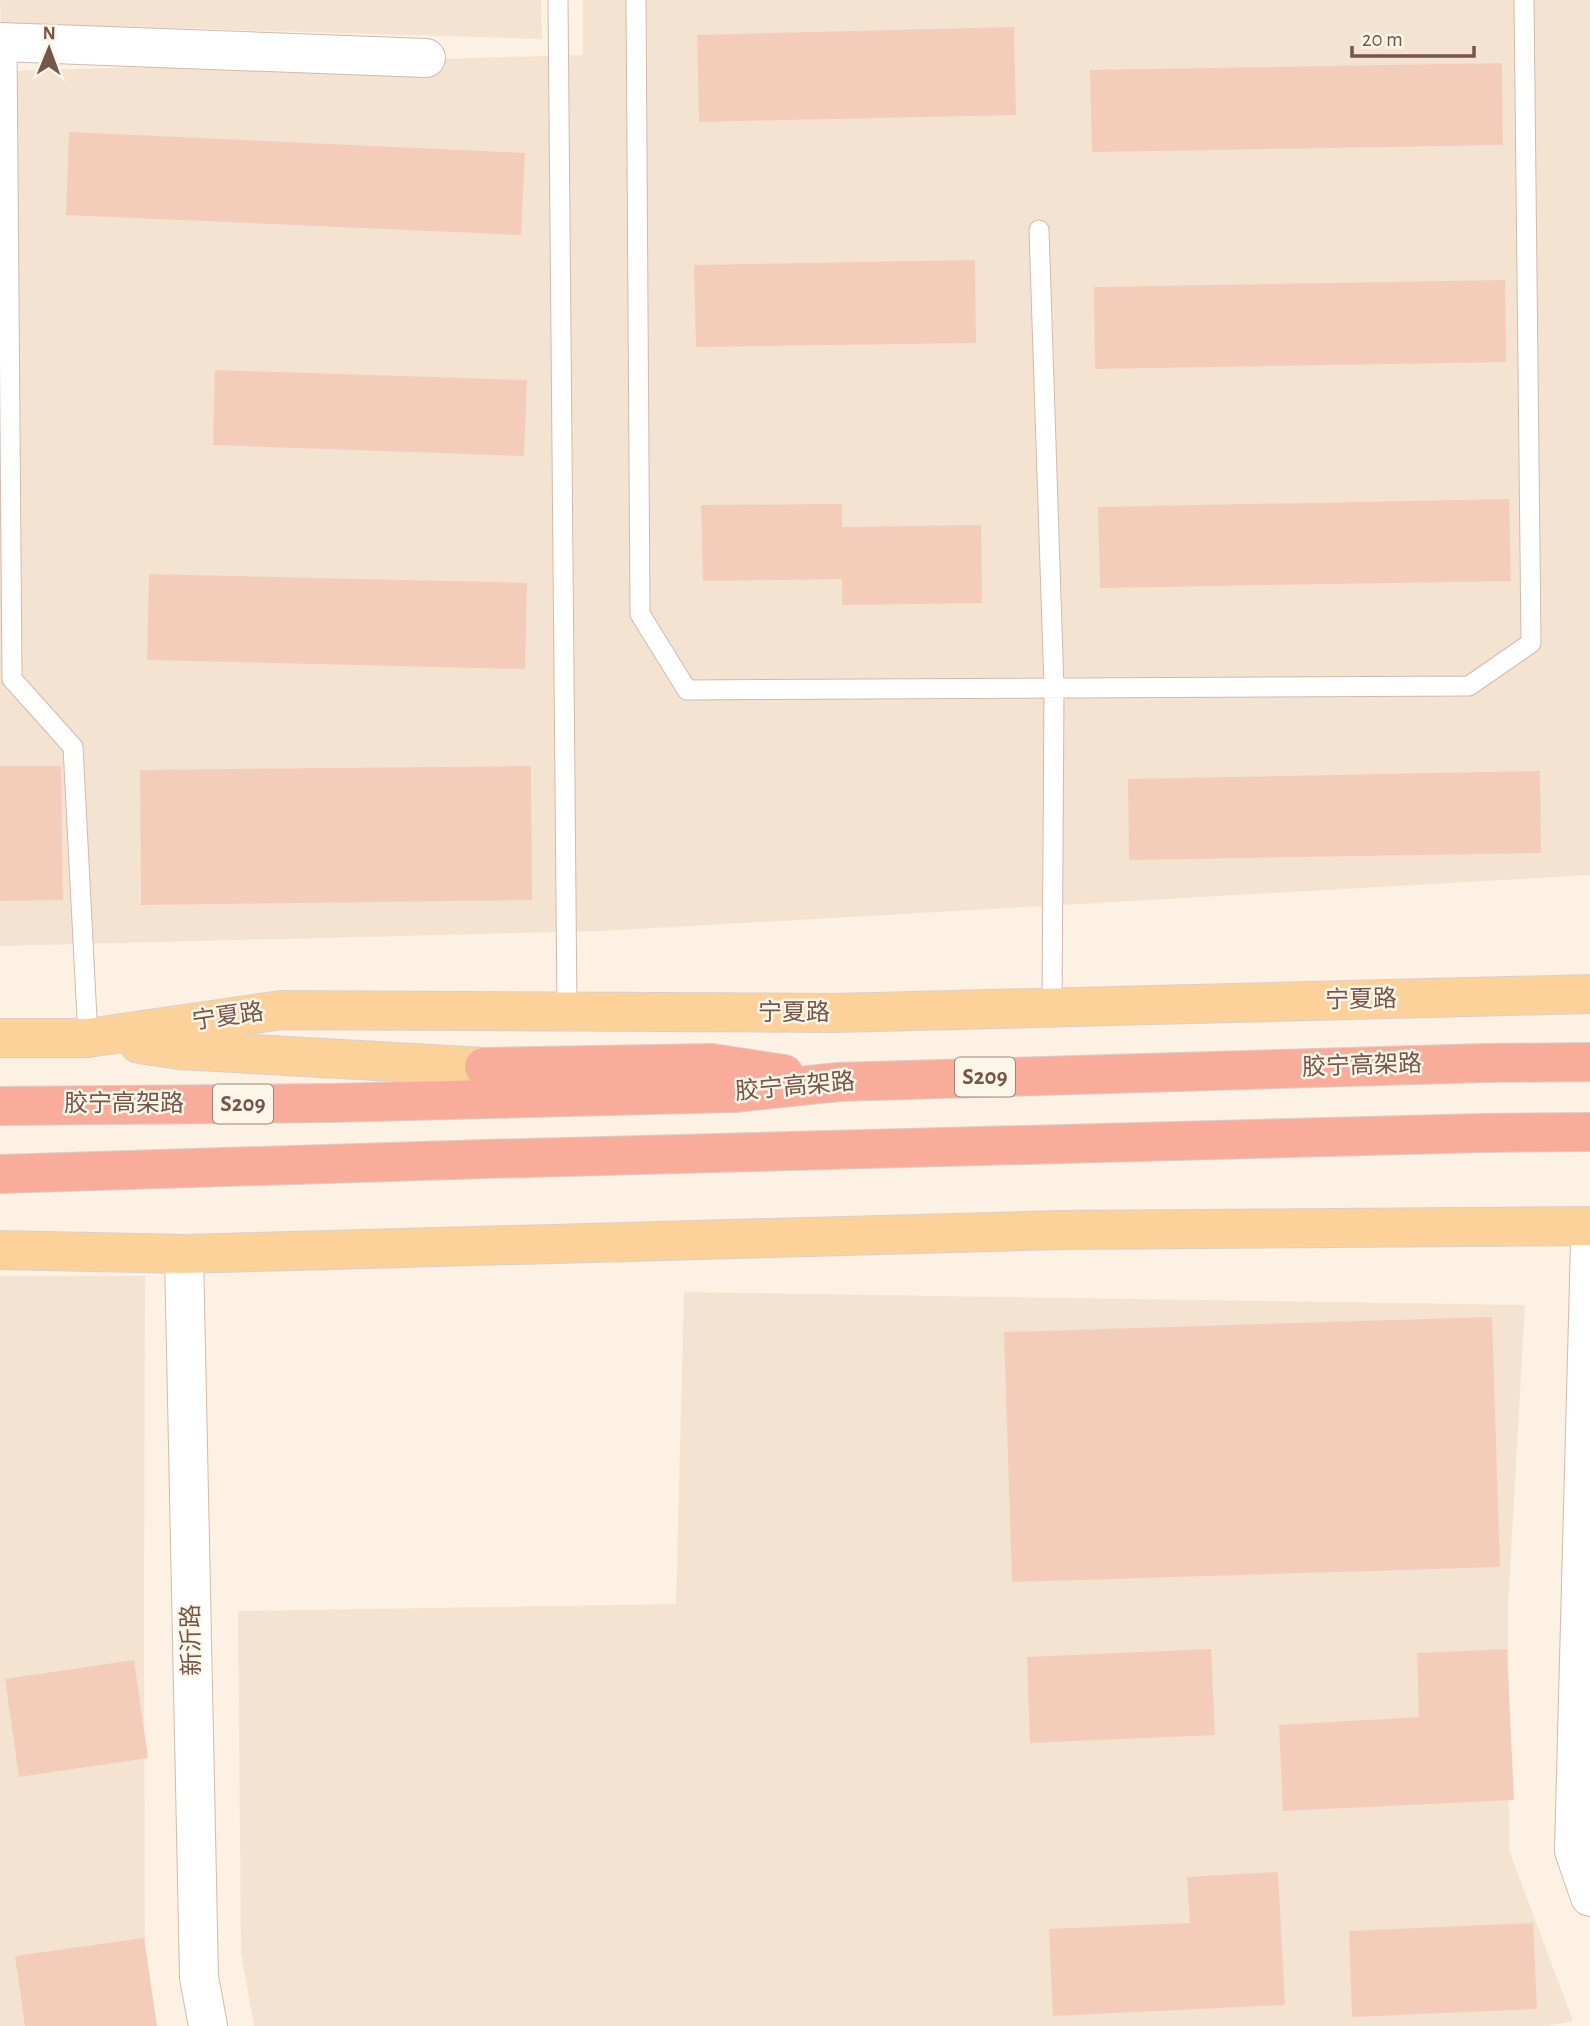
<svg xmlns="http://www.w3.org/2000/svg" width="1590" height="2026" viewBox="0 0 1590 2026" font-family="'Alegreya Sans','Noto Sans SC',sans-serif">
<style>
.residential{fill:#f5e3d2}
.building{fill:#f3cdba}
.lines{fill:none;stroke-linecap:round;stroke-linejoin:round}
.lane-casing{stroke:#d1baad;stroke-width:21}
.street-casing{stroke:#d1baad;stroke-width:40}
.secondary-casing{stroke:#d4baaa;stroke-width:40}
.primary-casing{stroke:#d9d0cc;stroke-width:40}
.highway-casing{stroke:#d9d0cc;stroke-width:40}
.lane{stroke:#fff;stroke-width:19}
.street{stroke:#fff;stroke-width:38}
.secondary{stroke:#fff;stroke-width:38}
.primary{stroke:#fdd29a;stroke-width:38}
.highway{stroke:#f9ac99;stroke-width:38}
.labels{text-anchor:middle;dominant-baseline:central;stroke-width:5;stroke-linejoin:round;paint-order:stroke}
.shield{fill:#fff6ea;stroke:#9f8679;stroke-width:2}
.shield-label{font-size:23px;font-weight:bold;fill:#765649}
.street-label{font-size:24px;fill:#765649;stroke:#fff6ea}
</style>
<rect width="100%" height="100%" fill="#fdf1e4"/>
<!-- residential -->
<path class="residential" d="M0,0H541L542,39L1,23Z
M583,0H1590V875L602,931L0,946V71L583,55Z
M0,1276H145L144,1617L145,1980L155,2026H0Z
M684,1292L1525,1305L1508,1605L1509,1850L1573,2021L1547,2026H254L241,1953L238,1611L676,1604Z"/>
<!-- building -->
<path class="building" d="M1014,27L1016,115L699,122L697,35Z
M1502,63L1503,145L1092,152L1090,70Z
M69,132L525,153L521,235L66,215Z
M975,260L976,343L696,347L694,265Z
M1505,280L1506,362L1095,369L1094,287Z
M215,370L527,380L524,456L213,445Z
M1509,499L1511,581L1100,588L1098,507Z
M842,504V527L981,525L982,603L842,605V579L703,581L701,505Z
M149,574L527,583L525,669L147,660Z
M0,766H61L63,900L0,901Z
M531,766L532,900L141,905L140,770Z
M1540,771L1541,853L1129,860L1128,779Z
M1492,1317L1500,1567L1012,1582L1004,1332Z
M1211,1649L1215,1735L1030,1743L1027,1657Z
M1507,1649L1514,1800L1283,1811L1279,1725L1419,1717L1417,1653Z
M134,1660L148,1758L19,1777L5,1679Z
M1278,1872L1285,2005L1053,2016L1049,1929L1190,1923L1187,1877Z
M1533,1923L1537,2009L1352,2017L1349,1931Z
M144,1938L157,2026H25L15,1956Z"/>
<g class="lines">
<!-- lane casing -->
<g class="lane-casing">
<path id="lane" d="M558,0L567,1011
M636,0L640,614L687,690L1469,686L1531,643L1524,0
M7,43L12,679L73,747L88,1038
M1039,230L1054,688L1052,1007"/>
</g>
<!-- street casing -->
<g class="street-casing">
<path id="street" d="M0,42L426,58
M1590,1243L1574,1851L1590,1897"/>
</g>
<!-- secondary casing -->
<g class="secondary-casing">
<path id="secondary" d="M184,1254L199,1977L208,2026"/>
</g>
<!-- primary casing -->
<g class="primary-casing">
<path id="primary" d="M0,1038H88L281,1010L834,1013L1590,994
M139,1044L180,1050L484,1067
M0,1250L184,1254L1061,1230L1590,1226"/>
</g>
<!-- highway casing -->
<g class="highway-casing">
<path id="highway" d="M484,1067L712,1063L784,1074
M0,1106L331,1103L734,1093L838,1082L1485,1063L1590,1062
M0,1174L485,1159L1483,1133L1590,1132"/>
</g>
<!-- lane -->
<use href="#lane" class="lane"/>
<!-- street -->
<use href="#street" class="street"/>
<!-- secondary -->
<use href="#secondary" class="secondary"/>
<!-- primary -->
<use href="#primary" class="primary"/>
<!-- highway -->
<use href="#highway" class="highway"/>
</g>
<g class="labels">
<!-- shield labels -->
<g class="shield">
<rect x="955" y="1057.5" width="60" height="39" rx="5"/>
<rect x="213" y="1084.5" width="60" height="39" rx="5"/>
</g>
<g class="shield-label">
<text x="985" y="1077">S209</text>
<text x="243" y="1104">S209</text>
</g>
<!-- street labels -->
<g class="street-label">
<text transform="translate(1361 1000) rotate(-1)">宁夏路</text>
<text x="794" y="1013">宁夏路</text>
<text transform="translate(228 1017) rotate(-8)">宁夏路</text>
<text transform="translate(1362 1066) rotate(-2)">胶宁高架路</text>
<text transform="translate(795 1087) rotate(-5)">胶宁高架路</text>
<text x="124" y="1104">胶宁高架路</text>
<text transform="translate(192 1640) rotate(-91)">新沂路</text>
</g>
</g>
<!-- north arrow -->
<g transform="translate(49 49) rotate(1)" stroke="#fff6ea" stroke-width="5" paint-order="stroke">
<path d="M0-5L12 26L0 18L-12 26Z" fill="#765649"/>
<text y="-10" font-size="19" font-weight="bold" text-anchor="middle" fill="#765649">N</text>
</g>
<!-- scale -->
<path d="M1352 46v10h122v-10" fill="none" stroke="#765649" stroke-width="3.5"/>
<text x="1362" y="46" font-size="21" fill="#765649" stroke="#fff6ea" stroke-width="5" paint-order="stroke">20 m</text>
</svg>
